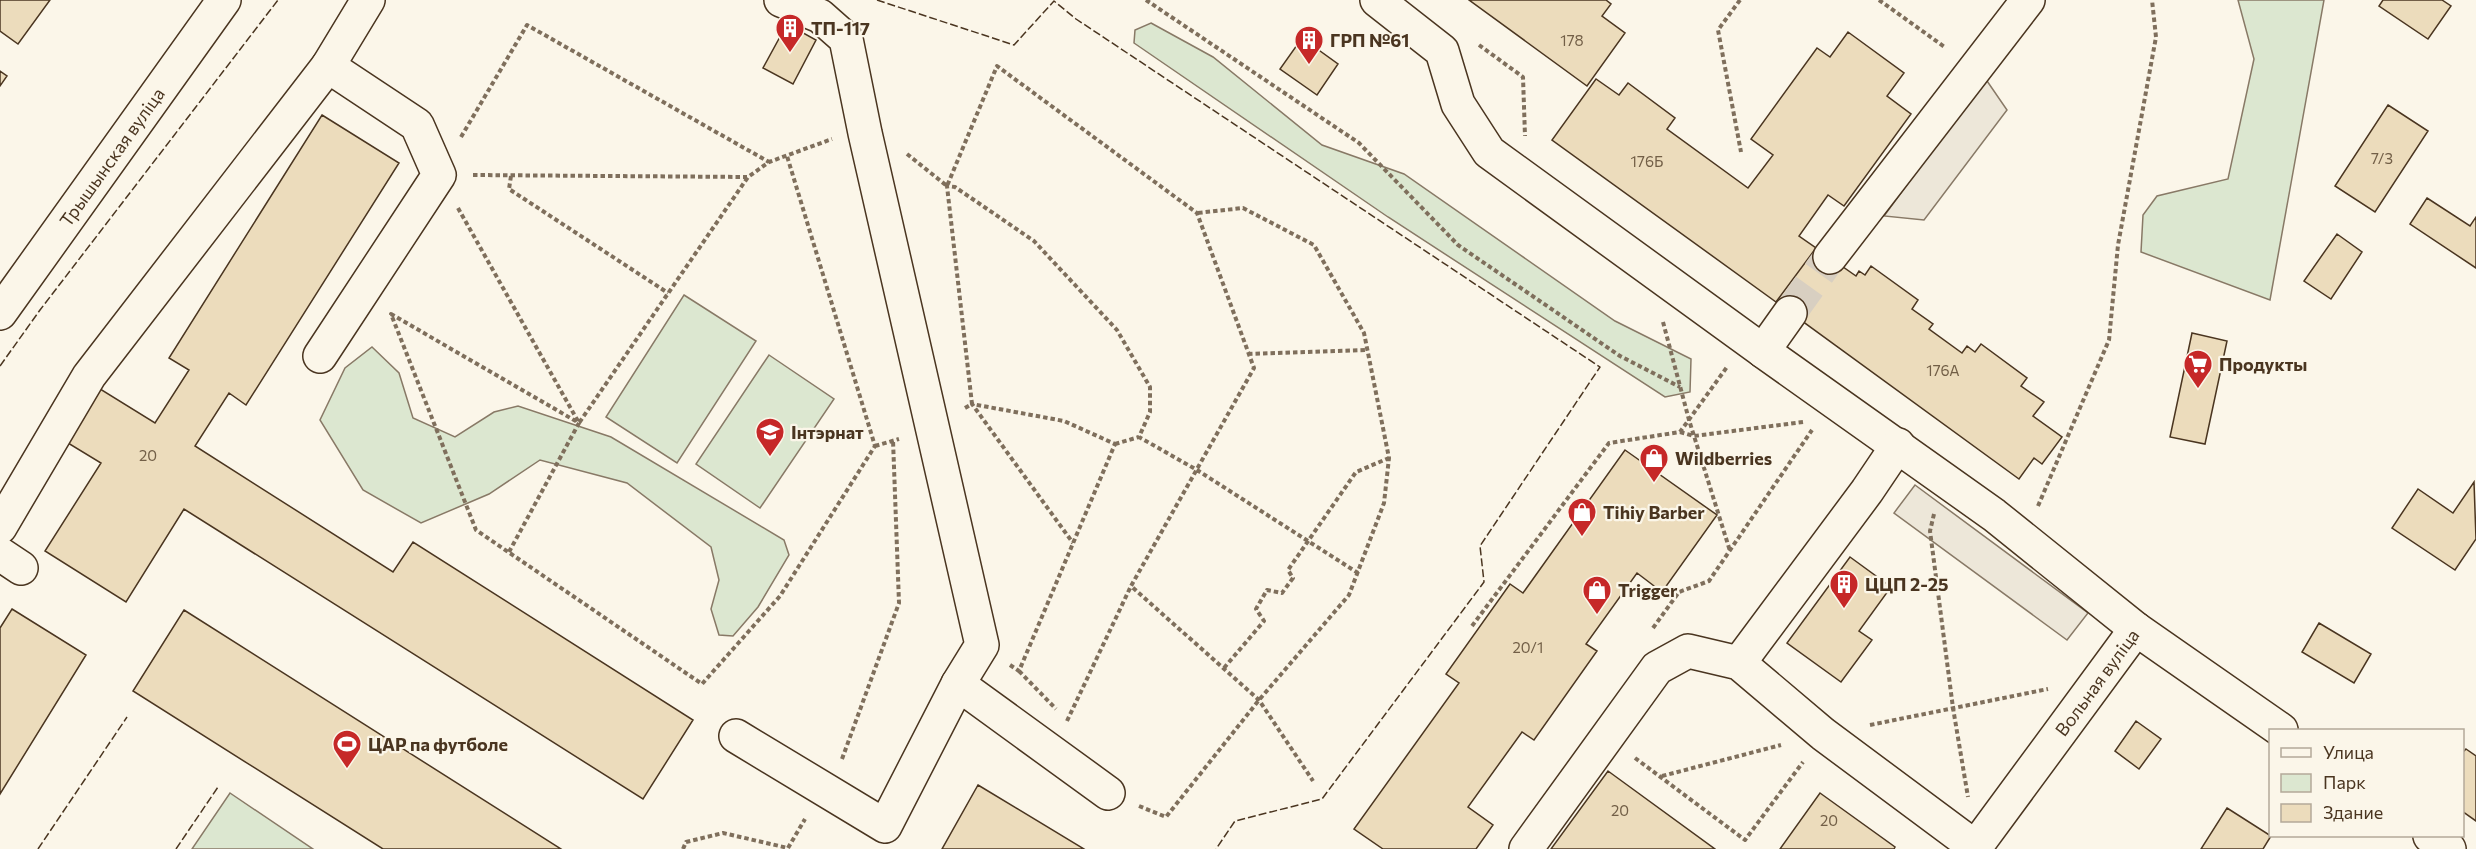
<svg xmlns="http://www.w3.org/2000/svg" width="2476" height="849" viewBox="0 0 2476 849" font-family="Commissioner,sans-serif">
<style>
.green{fill:#dce7d0;stroke:#887966;stroke-width:1.5}
.parking{fill:#ede7d9;stroke:#887966;stroke-width:1.5}
.building{fill:#ecdcbc;stroke:#4a3520;stroke-width:1.5}
.lines{fill:none;stroke-linecap:round;stroke-linejoin:round}
.minor-tunnel{stroke:#d8cfc1;stroke-width:33;stroke-dasharray:33 16;stroke-linecap:butt}
.minor-casing{stroke:#4a3520;stroke-width:36}
.path{stroke:#7f6f5c;stroke-width:4;stroke-dasharray:4.5 3;stroke-linecap:butt}
.minor{stroke:#fbf6e9;stroke-width:33}
.fence{stroke:#4a3520;stroke-width:1.5;stroke-dasharray:8 3;stroke-linecap:butt}
.labels{text-anchor:middle;dominant-baseline:central;stroke-width:4.5;stroke-linejoin:round;paint-order:stroke}
.number-label{font-size:15px;fill:#725f47}
.poi-label{font-size:18px;font-weight:bold;fill:#4a3520;stroke:#fbf6e9;text-anchor:start}
.street-label{font-size:18px;fill:#4a3520;stroke:#fbf6e9}
</style>
<rect width="100%" height="100%" fill="#fbf6e9"/>
<!-- green -->
<path class="green" d="M2238,0H2324L2270,300L2141,252L2143,215L2157,196L2228,179L2254,59Z
M1151,23L1213,57L1322,145L1404,174L1615,321L1691,359L1690,392L1665,397L1388,217L1134,43L1135,30Z
M684,295L756,341L677,463L606,417Z
M372,347L399,373L413,418L455,437L494,412L518,406L611,437L784,540L789,555L758,607L733,636L719,635L711,609L719,580L711,547L627,483L540,460L489,494L421,523L363,490L320,420L345,368Z
M769,355L834,399L760,508L696,464Z
M230,793L313,849H192Z"/>
<!-- parking -->
<path class="parking" d="M1985,78L2007,110L1924,220L1884,216Z
M1915,485L2088,613L2067,640L1894,513Z"/>
<!-- building -->
<path class="building" d="M0,0H50L18,44L0,31Z
M1469,0H1606L1611,4L1602,16L1625,33L1587,86Z
M2383,0H2442L2451,6L2428,39L2379,6Z
M787,24L816,40L793,84L763,68Z
M1848,32L1904,73L1887,96L1911,114L1844,206L1828,195L1799,236L1816,248L1776,302L1552,140L1596,79L1619,95L1628,83L1675,118L1667,129L1748,188L1773,155L1751,139L1817,48L1830,57Z
M1302,38L1338,64L1317,95L1280,69Z
M0,71L7,76L0,86Z
M2388,105L2428,131L2375,212L2335,186Z
M322,115L399,163L246,405L229,393L195,446L393,572L413,542L693,720L643,799L184,509L126,602L45,551L101,463L63,440L97,387L155,423L189,370L169,358Z
M2427,198L2470,226L2476,217V268L2410,224Z
M2337,234L2362,252L2331,299L2304,281Z
M1816,248L1856,276L1859,271L1865,275L1871,266L1918,300L1912,309L1933,324L1929,329L1962,353L1967,346L1975,352L1981,344L2027,378L2021,386L2044,402L2033,416L2062,437L2042,464L2034,458L2019,479L1776,302Z
M2192,333L2227,341L2205,444L2170,437Z
M1625,450L1717,515L1662,592L1637,573L1586,644L1597,651L1534,740L1522,732L1468,807L1493,825L1476,849H1383L1354,829L1459,683L1446,674L1510,584L1523,593Z
M2474,482L2476,539L2455,570L2392,528L2418,489L2453,513Z
M1850,557L1891,587L1859,631L1872,640L1841,682L1787,643Z
M12,609L86,655L0,794V628Z
M184,610L561,849H383L133,691Z
M2319,623L2371,654L2354,683L2302,652Z
M2136,721L2161,739L2139,769L2115,751Z
M2466,749L2476,756V821L2462,811V753Z
M1608,771L1715,849H1551Z
M978,785L1084,849H942Z
M1820,793L1895,847L1894,849H1780Z
M2227,808L2271,836L2263,849H2201Z"/>
<g class="lines">
<!-- minor-tunnel -->
<path class="minor-tunnel" d="M1790,313L1830,257"/>
<!-- minor casing -->
<g class="minor-casing">
<g id="minor">
<path d="M1377,0L1442,51L1458,104L1489,152L1763,351"/>
<path d="M1830,257L2028,0"/>
<path id="s1" d="M0,313L224,0"/>
<path d="M1790,313L1763,351L1994,515L2136,629"/>
<path d="M320,356L439,175L417,125L328,66L368,0"/>
<path d="M0,527L89,376L328,66"/>
<path d="M0,554L21,568"/>
<path d="M1739,663L1867,491L1898,445"/>
<path d="M958,684L1108,793"/>
<path d="M736,736L885,826L958,684L982,645L865,133L846,39L820,16L781,0"/>
<path d="M2430,836L2449,849"/>
<path d="M1526,849L1657,668L1688,651L1739,663L1823,734L1975,847"/>
<path id="s2" d="M1974,849L2136,629L2281,730"/>
</g>
</g>
<!-- path -->
<path class="path" d="M1146,0L1359,143L1458,245L1620,356L1680,387
M1740,0L1718,30L1741,152
M1879,0L1946,48
M1479,45L1523,77L1525,136
M461,137L527,25L769,162
M907,154L947,186L997,66L1197,213L1254,368L1131,586L1259,700L1313,781
M473,175L747,177
M511,176L509,189L668,293
M458,208L579,423L748,177L769,162L832,139
M1663,322L1689,420L1730,551
M1248,354L1366,350
M965,408L972,404L947,186L955,187L1034,241L1117,330L1150,387V412L1139,437L1197,470L1358,573
M1680,432L1694,436L1803,422
M1115,444L1139,437
M875,446L899,439
M2038,506L2109,340L2118,245L2156,37L2152,0
M1934,514L1930,531L1953,708L1968,797
M509,552L579,423L391,314L476,530L702,684L780,596L875,446L787,156
M1472,626L1609,443L1680,432L1727,367
M1653,628L1679,592L1709,581L1812,430
M1010,665L1019,671L1115,444L1064,421L972,404L1073,543
M1224,668L1264,621L1256,609L1267,590L1282,593L1293,578L1288,570L1356,472L1389,458
M1019,671L1056,709
M1067,721L1131,586
M1870,725L2048,689
M1635,758L1745,840L1803,762
M842,759L899,603L893,440
M1662,776L1781,745
M1139,806L1166,817L1259,700L1349,595L1384,503L1389,458L1364,333L1314,245L1243,208L1197,213
M788,848L805,819
M683,849L686,842L723,833L788,848"/>
<!-- minor -->
<use href="#minor" class="minor"/>
<!-- fence -->
<path class="fence" d="M877,0L1014,45L1054,1L1076,19L1600,367L1480,546L1484,582L1322,799L1235,821L1216,849
M0,366L40,310L278,0
M38,849L127,717
M176,849L218,787"/>
</g>
<!-- icons -->
<defs>
<g id="building-pin" transform="scale(1.5)"><path d="M0 17L-7.5 6A9.5 9.5 0 1 1 7.5 6Z" fill="#c62828" stroke="#fbf6e9"/><path d="M-4-6H4V6H1V3H-1V6H-4ZM-2.5-4.3h1.7v1.8h-1.7ZM.8-4.3h1.7v1.8H.8ZM-2.5-1h1.7V.8h-1.7ZM.8-1h1.7V.8H.8Z" fill="#fff"/></g>
<g id="supermarket-pin" transform="scale(1.5)"><path d="M0 17L-7.5 6A9.5 9.5 0 1 1 7.5 6Z" fill="#c62828" stroke="#fbf6e9"/><path d="M-6-5.5h2.5l.6 2H6L4.5 2H-2.5L-4.4-4H-6ZM-1.5 3.2a1.3 1.3 0 1 0 .1 0ZM3 3.2a1.3 1.3 0 1 0 .1 0Z" fill="#fff"/></g>
<g id="school-pin" transform="scale(1.5)"><path d="M0 17L-7.5 6A9.5 9.5 0 1 1 7.5 6Z" fill="#c62828" stroke="#fbf6e9"/><path d="M0-5L7-2L0 1L-7-2ZM-4 1L0 2.5L4 1V4Q0 6-4 4Z" fill="#fff"/></g>
<g id="shop-pin" transform="scale(1.5)"><path d="M0 17L-7.5 6A9.5 9.5 0 1 1 7.5 6Z" fill="#c62828" stroke="#fbf6e9"/><path d="M-5-2.5h2.3a2.7 3.5 0 0 1 5.4 0H5L5.5 6h-11ZM-1.5-2.5h3a1.5 2.3 0 0 0-3 0Z" fill="#fff"/></g>
<g id="stadium-pin" transform="scale(1.5)"><path d="M0 17L-7.5 6A9.5 9.5 0 1 1 7.5 6Z" fill="#c62828" stroke="#fbf6e9"/><path d="M0-5a6.5 5 0 1 0 0 10a6.5 5 0 1 0 0-10ZM-3.5-1.8h7v3.6h-7Z" fill="#fff"/></g>
</defs>
<g fill-rule="evenodd">
<use href="#building-pin" x="790" y="28"/>
<use href="#building-pin" x="1309" y="40"/>
<use href="#supermarket-pin" x="2198" y="364"/>
<use href="#school-pin" x="770" y="432"/>
<use href="#shop-pin" x="1654" y="458"/>
<use href="#shop-pin" x="1582" y="512"/>
<use href="#building-pin" x="1844" y="584"/>
<use href="#shop-pin" x="1597" y="590"/>
<use href="#stadium-pin" x="347" y="744"/>
</g>
<g class="labels">
<!-- number labels -->
<g class="number-label">
<text x="1572" y="40">178</text>
<text x="2382" y="158">7/3</text>
<text x="1647" y="161">176Б</text>
<text x="1943" y="370">176А</text>
<text x="148" y="455">20</text>
<text x="1528" y="647">20/1</text>
<text x="1620" y="810">20</text>
<text x="1829" y="820">20</text>
</g>
<!-- poi labels -->
<g class="poi-label">
<text x="811" y="28">ТП-117</text>
<text x="1330" y="40">ГРП №61</text>
<text x="2219" y="364">Продукты</text>
<text x="791" y="432">Інтэрнат</text>
<text x="1675" y="458">Wildberries</text>
<text x="1603" y="512">Tihiy Barber</text>
<text x="1865" y="584">ЦЦП 2-25</text>
<text x="1618" y="590">Trigger</text>
<text x="368" y="744">ЦАР па футболе</text>
</g>
<!-- street labels -->
<g class="street-label">
<text stroke="none"><textPath href="#s1" startOffset="192">Трышынская вуліца</textPath></text>
<text stroke="none"><textPath href="#s2" startOffset="207">Вольная вуліца</textPath></text>
</g>
</g>
<!-- legend -->
<rect x="2269" y="729" width="195" height="108" fill="#fbf6e9" stroke="#b4a999" stroke-width="1.5"/>
<rect x="2281" y="748" width="30" height="9" fill="#fbf6e9" stroke="#b4a999" stroke-width="1.5"/>
<text x="2323" y="759" font-size="18" fill="#4a3520">Улица</text>
<rect x="2281" y="774" width="30" height="18" fill="#dce7d0" stroke="#b4a999" stroke-width="1.5"/>
<text x="2323" y="789" font-size="18" fill="#4a3520">Парк</text>
<rect x="2281" y="804" width="30" height="18" fill="#ecdcbc" stroke="#b4a999" stroke-width="1.5"/>
<text x="2323" y="819" font-size="18" fill="#4a3520">Здание</text>
</svg>
